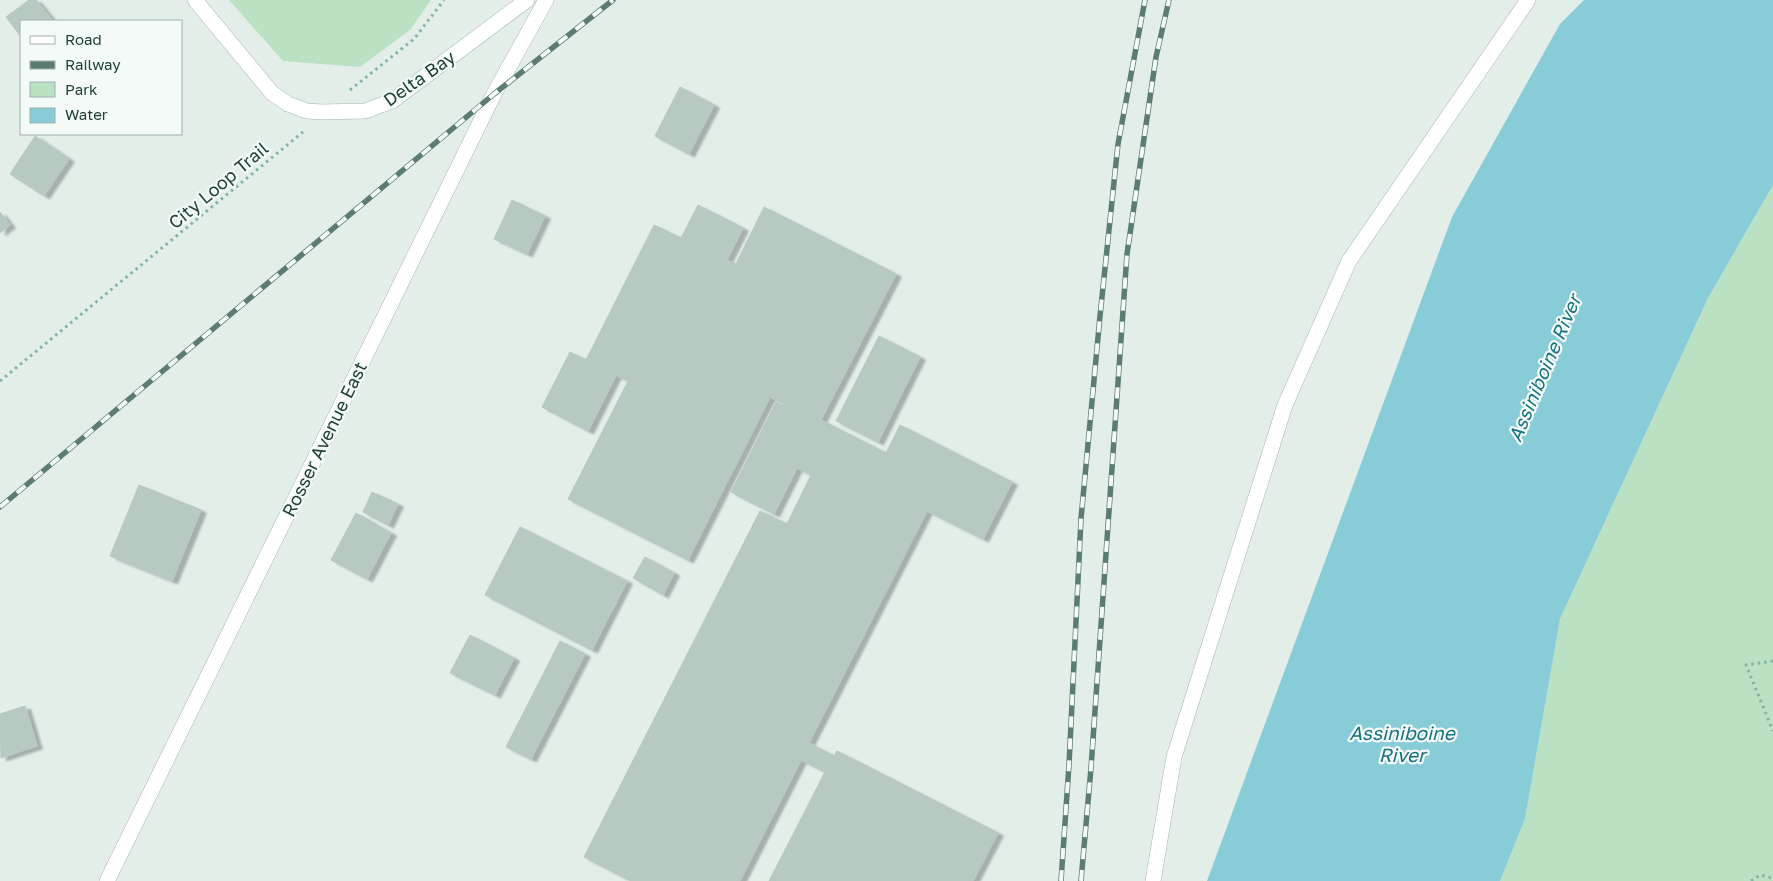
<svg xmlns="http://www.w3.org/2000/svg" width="1773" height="881" viewBox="0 0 1773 881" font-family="'Golos Text',sans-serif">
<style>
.green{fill:#bae1c4}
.water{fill:#87ccd7}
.building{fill:#b8c9c2;stroke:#b5c8c0;filter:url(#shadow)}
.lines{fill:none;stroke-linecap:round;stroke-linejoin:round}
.minor-casing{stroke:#a5b7b0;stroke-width:16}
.path{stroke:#81b4a3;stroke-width:3;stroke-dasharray:2.5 4;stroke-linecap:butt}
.minor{stroke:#fff;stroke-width:15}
.rail-casing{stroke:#5c7c73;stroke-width:5.5}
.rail{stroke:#f4faf7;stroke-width:4;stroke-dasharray:11;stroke-linecap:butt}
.labels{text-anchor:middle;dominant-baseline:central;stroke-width:4.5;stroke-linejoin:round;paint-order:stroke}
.street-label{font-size:18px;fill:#214137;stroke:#f4faf7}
.water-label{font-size:19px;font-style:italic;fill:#167282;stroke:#f4faf7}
</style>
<defs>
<filter id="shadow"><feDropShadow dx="5.5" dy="3" stdDeviation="1" flood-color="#0004"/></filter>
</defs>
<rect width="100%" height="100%" fill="#e3eee9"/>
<!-- green -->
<path class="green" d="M229,0H431L410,30L360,67L283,61Z
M1773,185V881H1500L1525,819L1560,619L1708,298Z"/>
<!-- water -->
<path class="water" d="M1584,0H1773V185L1708,298L1560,619L1525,819L1500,881H1207L1452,217L1560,24Z"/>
<!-- building -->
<path class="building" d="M29,0H36L53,21H21V37L6,17Z
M680,87L714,105L689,154L655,136Z
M35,136L69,159L44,196L10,174Z
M512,200L545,216L527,254L494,239Z
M698,205L743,228L727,260L736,264L764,207L896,274L821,420L886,453L900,425L1012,482L983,539L927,511L809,743L834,756L837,751L998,833L973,881H769L825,772L801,760L740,881H631L584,857L760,511L787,524L811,475L797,468L774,514L731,492L776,402L804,416L805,415L770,397L688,560L568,499L628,381L586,360L654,225L681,238Z
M0,212L10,225L0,233Z
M879,336L920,357L878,442L836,421Z
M570,352L616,375L588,431L542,407Z
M139,485L201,510L172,581L110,556Z
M372,492L398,504L388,525L363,512Z
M356,513L391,533L367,579L331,560Z
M520,527L627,581L592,650L485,595Z
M645,557L674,573L663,595L633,578Z
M470,635L514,658L495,695L450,673Z
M560,641L585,654L531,759L506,747Z
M25,706L37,746L1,758L0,714Z"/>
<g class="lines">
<!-- minor casing -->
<g class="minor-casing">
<path id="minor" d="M195,0L272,93L288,104L307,111L322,112L365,111L392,101L527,0
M107,881L494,94L546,0
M1153,881L1174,757L1285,405L1349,261L1528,0"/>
</g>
<!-- path -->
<path class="path" d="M350,90L414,39L444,0
M0,381L303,132
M1773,661L1746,665L1773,731
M1751,881L1760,875L1773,878"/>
<!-- minor -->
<use href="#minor" class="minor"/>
<!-- rail casing -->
<g class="rail-casing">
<path id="rail" d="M0,507L494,94L613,0
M1061,881L1069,765L1081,519L1100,316L1118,144L1145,0
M1081,881L1091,768L1127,254L1156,57L1169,0"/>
</g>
<!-- rail -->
<use href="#rail" class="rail"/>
</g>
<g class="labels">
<!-- street labels -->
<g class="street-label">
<text transform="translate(419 78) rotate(-35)">Delta Bay</text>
<text transform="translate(218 185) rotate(-40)">City Loop Trail</text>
<text transform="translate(324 439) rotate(-64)">Rosser Avenue East</text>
</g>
<!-- water labels -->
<g class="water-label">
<text transform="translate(1544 368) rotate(-67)">Assiniboine River</text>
<text x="1402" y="732">Assiniboine<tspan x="1402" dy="22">River</tspan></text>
</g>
</g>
<!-- legend -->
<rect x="20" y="20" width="162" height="115" fill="#f4faf7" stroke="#a0b0aa"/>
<rect x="30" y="36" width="25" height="8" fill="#ffffff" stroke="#a0b0aa"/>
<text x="65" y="45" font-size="15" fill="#214137">Road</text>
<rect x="30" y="61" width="25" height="8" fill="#5c7c73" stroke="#a0b0aa"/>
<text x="65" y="70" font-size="15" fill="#214137">Railway</text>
<rect x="30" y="82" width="25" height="15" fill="#bae1c4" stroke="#a0b0aa"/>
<text x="65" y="95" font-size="15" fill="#214137">Park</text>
<rect x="30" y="108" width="25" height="15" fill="#87ccd7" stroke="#a0b0aa"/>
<text x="65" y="120" font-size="15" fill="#214137">Water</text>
</svg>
